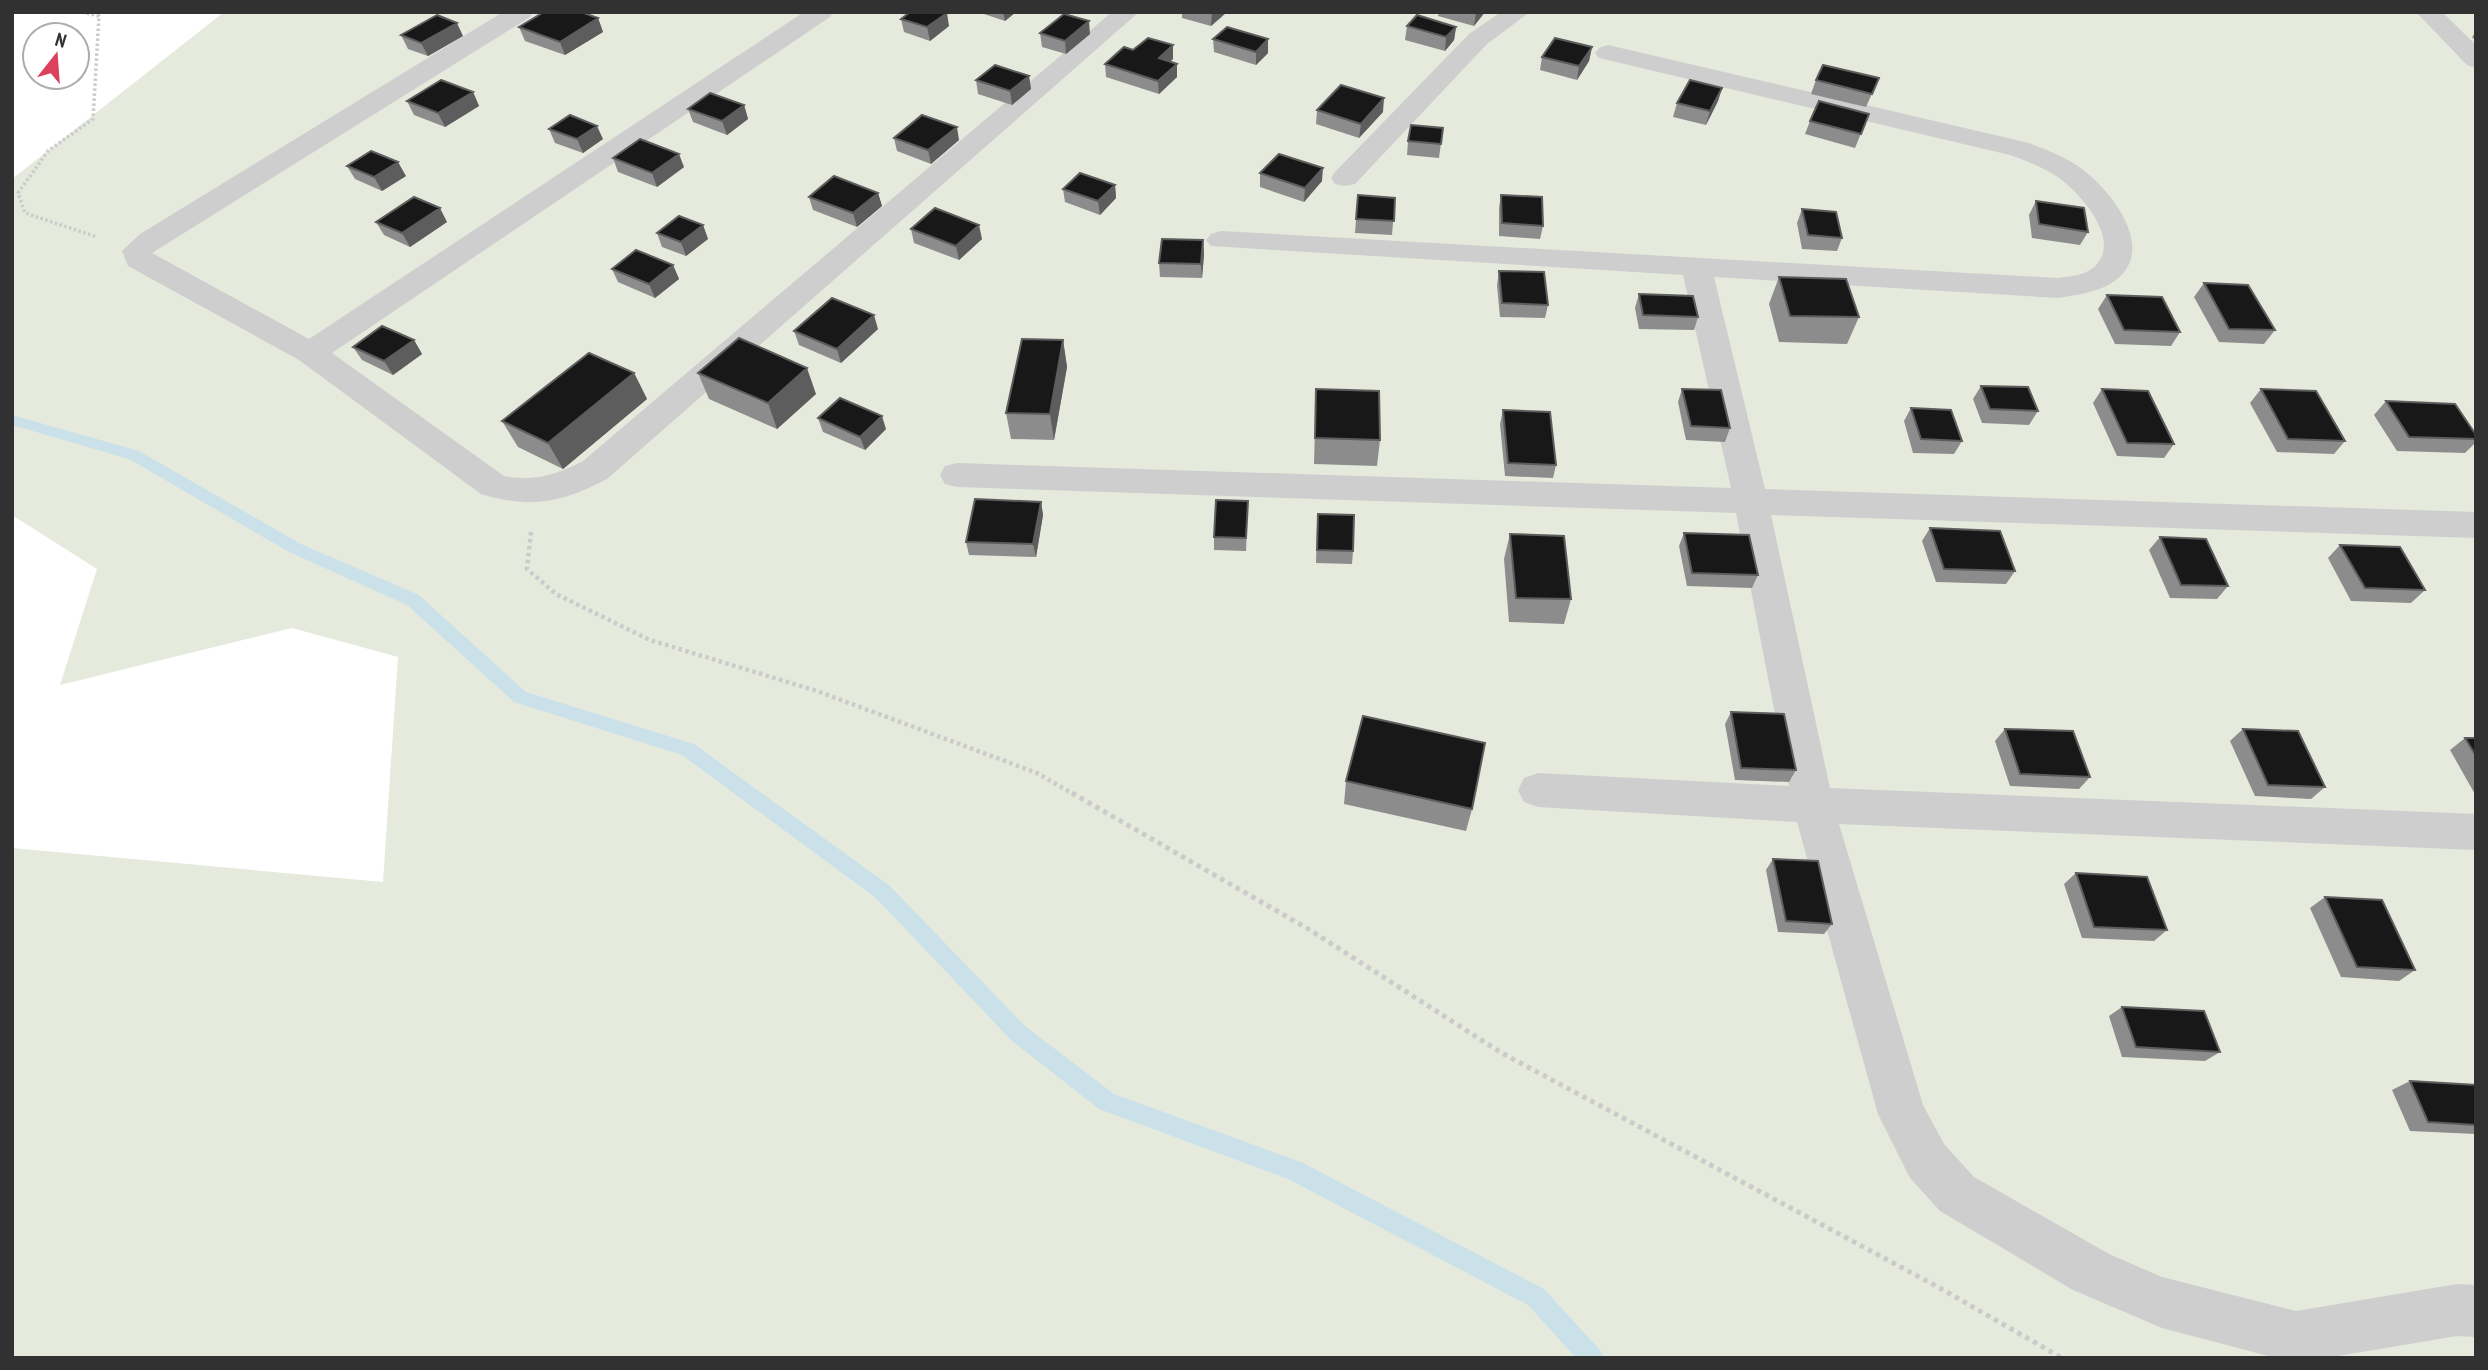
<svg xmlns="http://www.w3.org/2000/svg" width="2488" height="1370" viewBox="0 0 2488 1370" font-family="'PT Sans Narrow',sans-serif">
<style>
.green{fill:#e5eadd}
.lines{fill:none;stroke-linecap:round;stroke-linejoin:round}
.stream{fill:#cbe1e9;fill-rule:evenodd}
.path-far2{stroke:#cbcbcb;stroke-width:3.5;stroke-dasharray:2.5 2.5;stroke-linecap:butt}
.path-far1{stroke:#cbcbcb;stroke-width:4.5;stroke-dasharray:3.5 3.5;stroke-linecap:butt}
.path{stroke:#cbcbcb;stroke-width:5;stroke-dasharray:4.5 4.5;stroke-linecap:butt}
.minor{fill:#cecece;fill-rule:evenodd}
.wall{fill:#8c8c8c}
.shaded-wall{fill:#5d5d5d}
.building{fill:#181818;stroke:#5d5d5d;stroke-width:2}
</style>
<rect width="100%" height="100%" fill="#fff"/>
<!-- green -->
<path class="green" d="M224,12H2476V1358H12V848L383,882L398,657L292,628L60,685L97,569L12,515V179Z"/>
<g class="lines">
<!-- stream -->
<path class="stream" d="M12,415L139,451L301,544L419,595L526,692L694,744L890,886L1025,1026L1114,1094L1301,1162L1544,1289L1600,1350L1604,1358H1576L1528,1305L1288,1179L1099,1109L1011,1040L876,898L682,755L514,702L407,605L289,552L129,459L12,425Z"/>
<!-- path-far2 -->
<path class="path-far2" d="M82,12L99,16L93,119L48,151L18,193L25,213L97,237"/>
<!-- path-far1 -->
<path class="path-far1" d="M531,532L527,569L556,594L650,640L817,691L1037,773L1075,795"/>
<!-- path -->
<path class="path" d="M1072,793L1310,930L1500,1052L1938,1287L2062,1358"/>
<!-- minor -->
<path class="minor" d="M503,12H533L530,17L152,253L309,339L804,12H833L830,17L332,353L504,476C534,482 556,475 583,461L1112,12H1139L607,479C561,503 531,509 481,494L299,360L128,266L122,251L140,234Z
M1501,12H1530L1487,44L1355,184L1345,186L1335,184L1331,178L1335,172L1469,34Z
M2416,12H2442L2476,45V68L2467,65Z
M1608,45L2029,143C2047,150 2066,157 2082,169C2113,192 2161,254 2110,284C2095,293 2075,295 2058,298L1714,277L1765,489L2476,512V538L1771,515L1830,788L2476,814V850L1839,824L1923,1105L1944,1144L1974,1177L2109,1254L2162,1277L2296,1311L2457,1284L2476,1285V1337L2457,1336L2326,1358H2276L2162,1328L2073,1290L1940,1211L1910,1178L1878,1114L1797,822L1538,807L1524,802L1518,790L1524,778L1538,773L1789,786L1736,513L957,487L945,484L940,475L945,466L957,463L1731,488L1683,275L1211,246L1206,240L1211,234L1221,231L2058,278C2070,276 2084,276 2094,267C2122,242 2084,198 2063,181C2048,169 2029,162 2010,155L1599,58L1595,53L1599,48Z"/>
</g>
<!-- wall -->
<path class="wall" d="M978,12H1016L1005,21Z
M1182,12H1227L1211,26L1182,18Z
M1439,12H1485L1474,26L1438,16Z
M598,18L603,32L565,55L525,41L519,27Z
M901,19L949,26L930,41L904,32Z
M1407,26L1456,27L1454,40L1445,51L1405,40Z
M2476,32V41L2472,37Z
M1040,33L1090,34L1066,54L1042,47Z
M401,35L463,36L428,56L408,49Z
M1213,39H1268V53L1256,65L1214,52Z
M1592,47L1589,61L1577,80L1540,70L1542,57Z
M1173,59L1170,62L1177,64V77L1159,94L1106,77L1105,64Z
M1029,76L1031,89L1012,105L978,94L976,80Z
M1879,78L1866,107L1811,94L1816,80Z
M1722,88L1718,101L1706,125L1673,117L1677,103Z
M473,92L479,106L445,127L414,115L407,101Z
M744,105L748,119L727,135L693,122L688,109Z
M1317,110L1383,112L1359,138L1316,124Z
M1869,114L1855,148L1805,134L1810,121Z
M1443,128L1439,158L1407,155L1408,141Z
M549,129L603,139L583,153L555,143Z
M894,138L959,140L931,164L897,151Z
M613,158L684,167L657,187L618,172Z
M347,166L406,176L382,191L355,179Z
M1260,173L1322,181L1304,202L1260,187Z
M1115,185L1116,198L1100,215L1065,202L1063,189Z
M878,193L882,206L857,227L813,210L809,197Z
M1358,195L1395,198L1392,235L1355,233Z
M1501,195L1543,226L1540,239L1499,236V208Z
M2036,201L2088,232L2080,245L2032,238L2029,215Z
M1802,209L1842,238L1837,251L1802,249L1797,223Z
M376,222H447L410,247L384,235Z
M703,225L708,239L686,256L662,247L657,233Z
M911,229L982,239L959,260L914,243Z
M1203,240L1204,254L1202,278L1160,277L1159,263Z
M673,265L679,279L655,298L618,282L612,269Z
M1499,271L1548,305L1545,318L1500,317L1497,285Z
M1779,277L1859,317L1847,344L1779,342L1769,304Z
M2204,283L2275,330L2264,344L2219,342L2194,297Z
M1639,294L1698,317L1694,330L1639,329L1635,308Z
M2107,295L2180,332L2171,346L2115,344L2098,309Z
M878,329L841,363L799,345L794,331Z
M414,340L422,354L393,375L362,360L353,347Z
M1063,340L1067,367L1054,440L1011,439L1006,413Z
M634,373L647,399L563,469L518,447L502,421Z
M698,373L816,394L777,429L709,399Z
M1981,386L2038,411L2029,425L1982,423L1973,399Z
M1316,389L1380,440L1377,466L1314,464Z
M1682,389L1730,428L1725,442L1686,440L1678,402Z
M2102,389L2174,444L2164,458L2117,456L2093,403Z
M2261,389L2345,441L2334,454L2277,452L2250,403Z
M2386,401L2476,435V442L2465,453L2397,451L2374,415Z
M1911,408L1962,441L1954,454L1913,453L1904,421Z
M1503,410L1556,465L1553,478L1505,476L1500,424Z
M818,418L886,429L865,450L823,432Z
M1248,501L1246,551L1214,550V537Z
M1041,502L1043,515L1036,557L969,555L966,542Z
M1317,528L1353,551L1352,564L1316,563Z
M1930,528L2015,571L2006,584L1936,582L1922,541Z
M1684,533L1758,575L1752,588L1687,586L1679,546Z
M1510,534L1571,599L1564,624L1509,622L1504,559Z
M2160,537L2228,586L2217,599L2170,598L2149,550Z
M2340,545L2425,590L2411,603L2351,601L2328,558Z
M1731,712L1796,770L1789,782L1735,780L1725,724Z
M2005,729L2090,777L2079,789L2010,786L1995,741Z
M2243,729L2325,787L2311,799L2255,796L2230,741Z
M2465,738H2476V796L2450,750Z
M1346,781L1472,809L1466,831L1344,804Z
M1773,859L1832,924L1824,934L1778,932L1766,870Z
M2076,873L2167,930L2154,941L2082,938L2064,884Z
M2325,897L2415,970L2399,981L2341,977L2310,908Z
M2122,1007L2220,1052L2205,1061L2122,1057L2109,1016Z
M2410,1081L2476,1085V1134L2410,1131L2392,1090Z"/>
<!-- shaded-wall -->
<path class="shaded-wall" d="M1003,12H1016L1005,21Z
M1212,12H1227L1211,26Z
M1477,12H1485L1474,26L1476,13Z
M947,13L949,26L930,41L927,27Z
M598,18L603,32L565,55L560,42Z
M1089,21L1090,34L1066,54L1065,41Z
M457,23L463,36L428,56L421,43Z
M1456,27L1454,40L1445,51L1446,37Z
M1268,39V53L1256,65V52Z
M1173,45V59L1159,71V58Z
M1592,47L1589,61L1577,80L1579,66Z
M1177,64V77L1159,94L1158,81Z
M1029,76L1031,89L1012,105L1010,91Z
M1722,88L1718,101L1706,125L1710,111Z
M473,92L479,106L445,127L438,113Z
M1384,98L1383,112L1359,138L1361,124Z
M744,105L748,119L727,135L722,121Z
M597,126L603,139L583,153L577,139Z
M957,127L959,140L931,164L928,150Z
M679,154L684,167L657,187L652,173Z
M398,162L406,176L382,191L374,177Z
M1323,168L1322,181L1304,202L1305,188Z
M1115,185L1116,198L1100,215L1098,201Z
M878,193L882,206L857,227L853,213Z
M440,208L447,222L410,247L402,233Z
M703,225L708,239L686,256L681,242Z
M979,225L982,239L959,260L956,246Z
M1203,240L1204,254L1202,278L1201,264Z
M673,265L679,279L655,298L649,284Z
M874,315L878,329L841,363L837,349Z
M414,340L422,354L393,375L384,361Z
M1063,340L1067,367L1054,440L1050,414Z
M807,368L816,394L777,429L768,403Z
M634,373L647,399L563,469L548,443Z
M882,416L886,429L865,450L860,437Z
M1041,502L1043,515L1036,557L1033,544Z"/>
<!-- building -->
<path class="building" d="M544,12H581L598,18L560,42L519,27Z
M910,12H946L947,13L927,27L901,19Z
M1064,14L1089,21L1065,41L1040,33Z
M437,15L457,23L421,43L401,35Z
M1417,15L1456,27L1446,37L1407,26Z
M1227,27L1268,39L1256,52L1213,39Z
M1148,38L1173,45L1159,58L1177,64L1158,81L1105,64L1124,47L1133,50Z
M1555,38L1592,47L1579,66L1542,57Z
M995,65L1029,76L1010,91L976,80Z
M1823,65L1879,78L1872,94L1816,80Z
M441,80L473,92L438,113L407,101Z
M1690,80L1722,88L1710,111L1677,103Z
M1341,85L1384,98L1361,124L1317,110Z
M710,93L744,105L722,121L688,109Z
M1819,101L1869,114L1861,134L1810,121Z
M570,115L597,126L577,139L549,129Z
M922,115L957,127L928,150L894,138Z
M1411,125L1443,128L1441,144L1408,141Z
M640,139L679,154L652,173L613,158Z
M371,151L398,162L374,177L347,166Z
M1279,154L1323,168L1305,188L1260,173Z
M1080,173L1115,185L1098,201L1063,189Z
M834,176L878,193L853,213L809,197Z
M1358,195L1395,198L1394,221L1356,219Z
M1501,195L1542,197L1543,226L1502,223Z
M414,197L440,208L402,233L376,222Z
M2036,201L2084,208L2088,232L2039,224Z
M935,208L979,225L956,246L911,229Z
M1802,209L1836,212L1842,238L1808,235Z
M679,216L703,225L681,242L657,233Z
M1162,239L1203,240L1201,264L1159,263Z
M636,250L673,265L649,284L612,269Z
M1499,271L1544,272L1548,305L1502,303Z
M1779,277L1846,279L1859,317L1790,316Z
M2204,283L2248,285L2275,330L2229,329Z
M1639,294L1693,296L1698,317L1643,315Z
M2107,295L2162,297L2180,332L2124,330Z
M832,298L874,315L837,349L794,331Z
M382,326L414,340L384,361L353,347Z
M739,338L807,368L768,403L698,373Z
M1022,339L1063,340L1050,414L1006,413Z
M589,353L634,373L548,443L502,421Z
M1981,386L2028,387L2038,411L1990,409Z
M1316,389L1379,391L1380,440L1315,438Z
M1682,389L1721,390L1730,428L1691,426Z
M2102,389L2148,391L2174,444L2127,443Z
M2261,389L2316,391L2345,441L2288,439Z
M840,398L882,416L860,437L818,418Z
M2386,401L2455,404L2476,435V439L2409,437Z
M1911,408L1951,410L1962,441L1921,439Z
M1503,410L1550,412L1556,465L1508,463Z
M975,499L1041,502L1033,544L966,542Z
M1216,500L1248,501L1246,538L1214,537Z
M1318,514L1354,515L1353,551L1317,550Z
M1930,528L2000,531L2015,571L1944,569Z
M1684,533L1749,535L1758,575L1692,573Z
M1510,534L1564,536L1571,599L1516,598Z
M2160,537L2206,539L2228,586L2181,585Z
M2340,545L2400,547L2425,590L2365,588Z
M1731,712L1784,714L1796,770L1741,768Z
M1363,716L1485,743L1472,809L1346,781Z
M2005,729L2073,731L2090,777L2020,774Z
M2243,729L2298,731L2325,787L2268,785Z
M2465,738H2476V756Z
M1773,859L1818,861L1832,924L1786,921Z
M2076,873L2147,877L2167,930L2094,927Z
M2325,897L2382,900L2415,970L2357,967Z
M2122,1007L2204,1011L2220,1052L2136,1047Z
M2410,1081L2476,1085V1125L2428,1122Z"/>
<!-- border -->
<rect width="2488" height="1370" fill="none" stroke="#313131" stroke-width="28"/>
<!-- north arrow -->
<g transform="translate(56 56) rotate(17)"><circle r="33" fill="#ffffff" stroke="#adadad" stroke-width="2"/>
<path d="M0-5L12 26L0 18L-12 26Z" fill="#db405d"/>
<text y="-10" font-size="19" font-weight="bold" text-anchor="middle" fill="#313131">N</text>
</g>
</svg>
